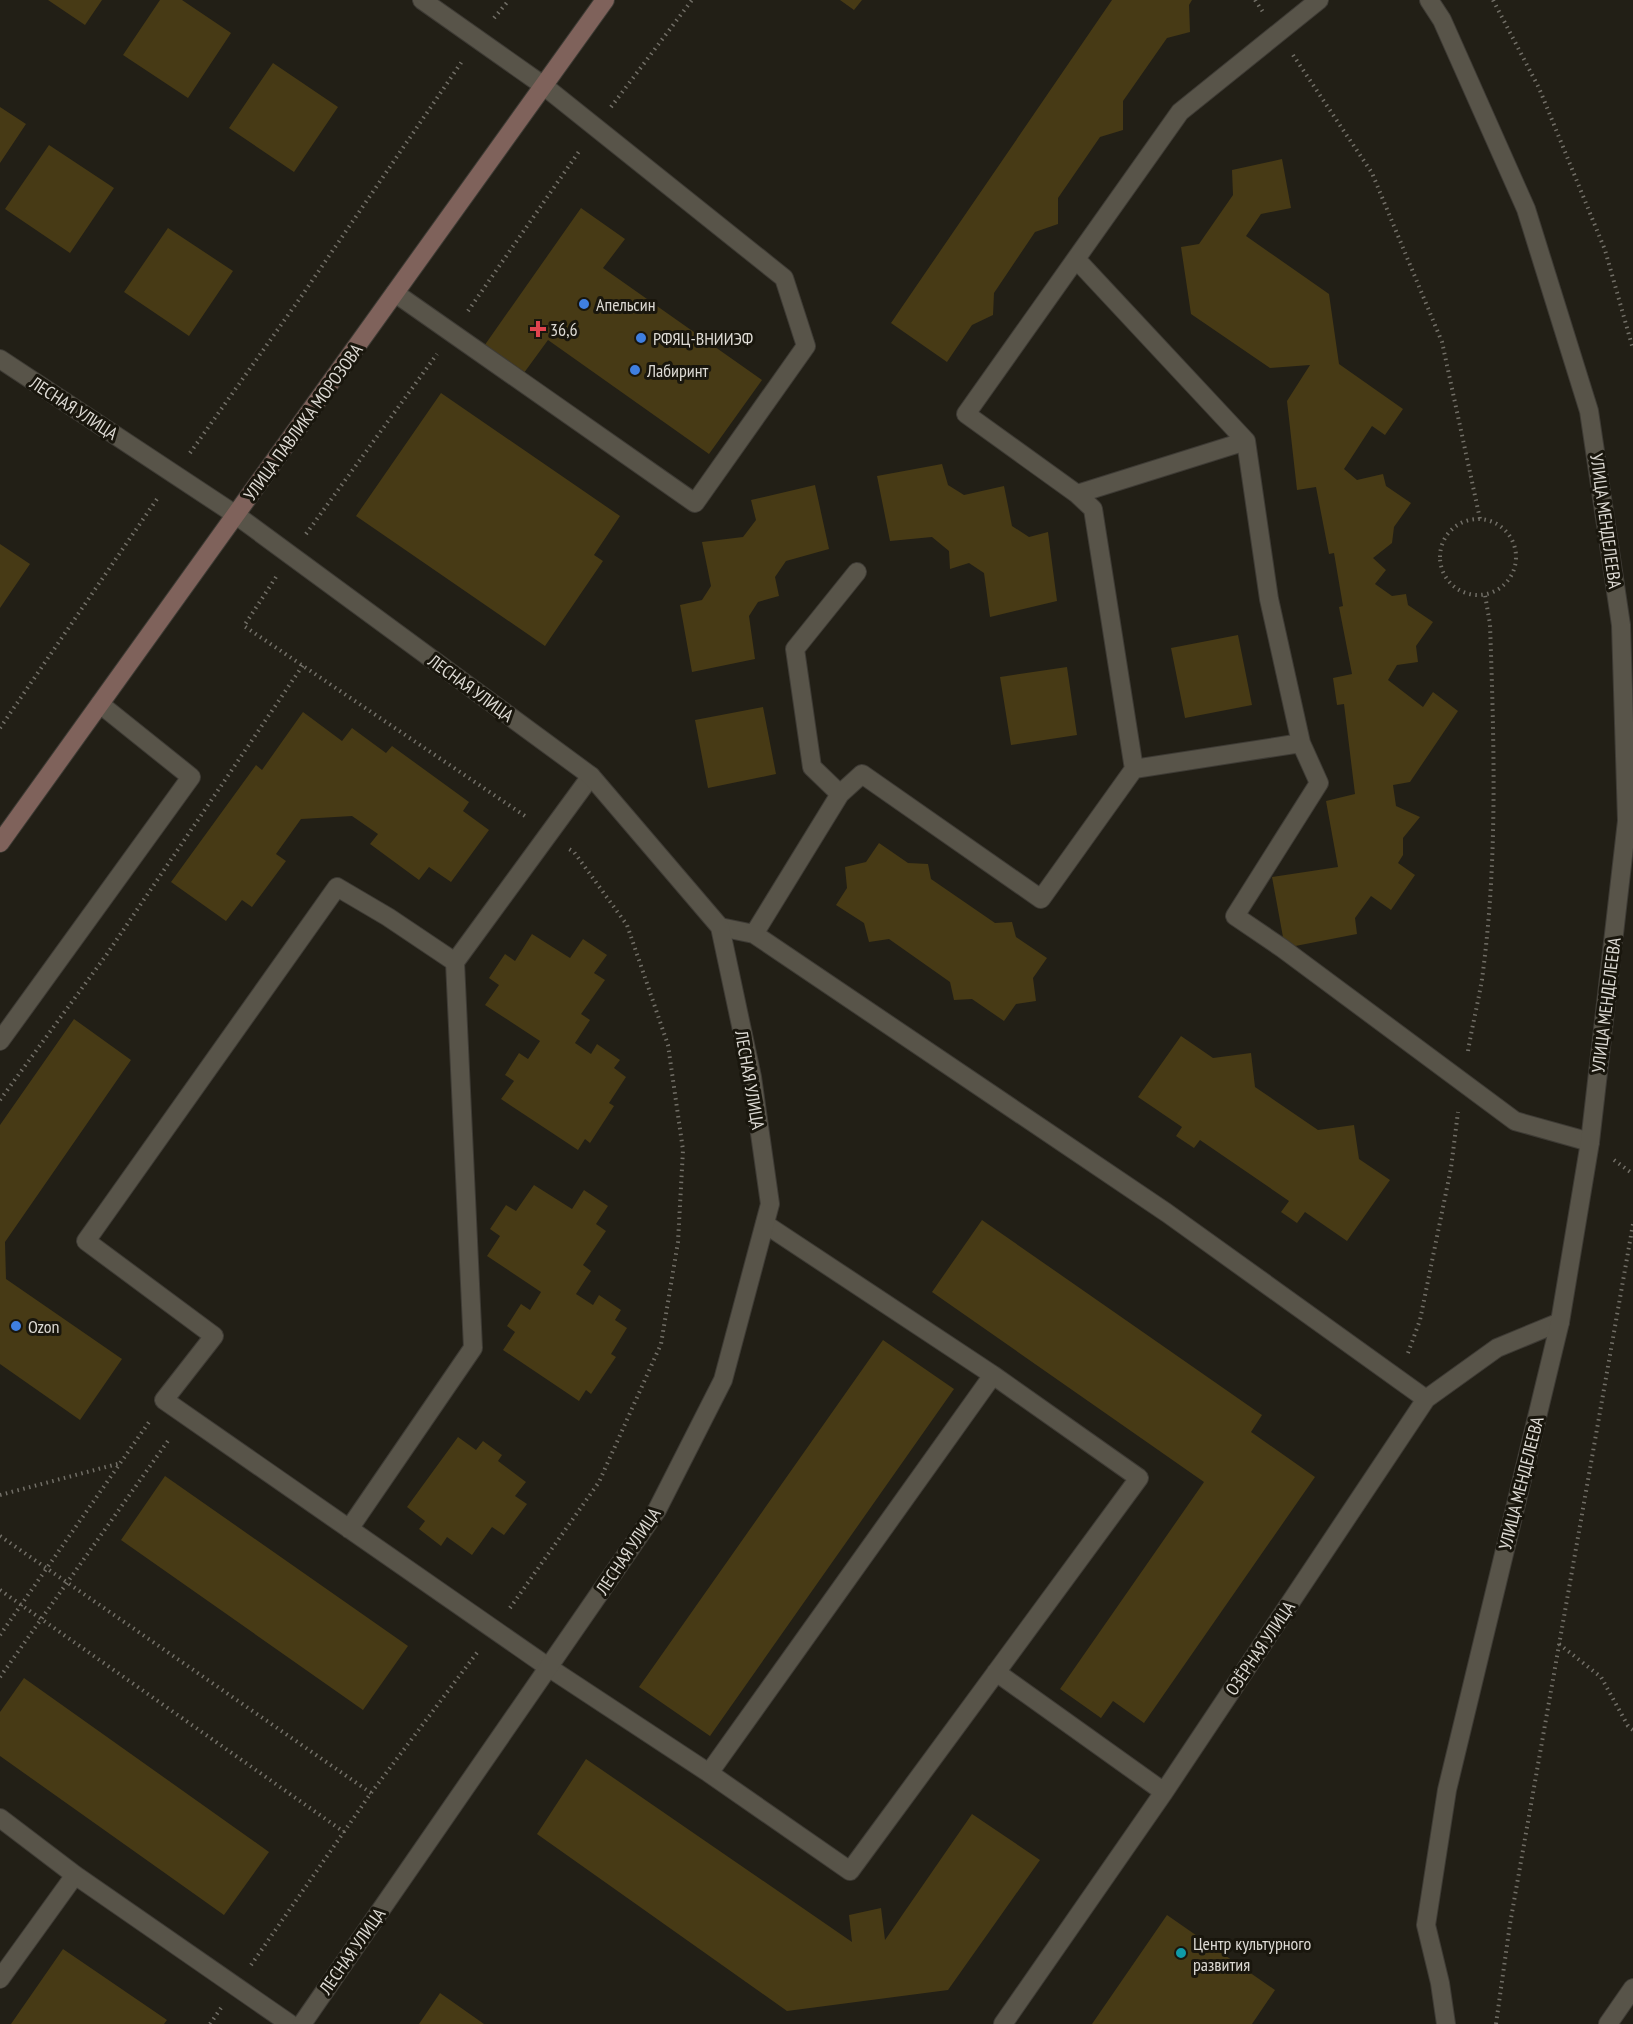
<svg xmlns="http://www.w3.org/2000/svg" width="1633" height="2024" viewBox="0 0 1633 2024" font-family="'PT Sans Narrow',sans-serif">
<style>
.building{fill:#473a15}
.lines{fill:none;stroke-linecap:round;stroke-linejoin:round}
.lane-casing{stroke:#3e3b35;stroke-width:20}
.street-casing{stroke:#3e3b35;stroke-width:20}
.secondary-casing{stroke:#3e3b35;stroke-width:20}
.path{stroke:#726f67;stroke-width:4;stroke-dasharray:1.5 4.5;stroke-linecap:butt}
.lane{stroke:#585449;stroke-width:18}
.street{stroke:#585449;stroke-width:18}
.secondary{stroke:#7f625b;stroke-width:18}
.shop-dot{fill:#3f7fe0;stroke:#19160d;stroke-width:2}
.health-dot{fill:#e0444e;stroke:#19160d;stroke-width:2}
.culture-dot{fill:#0f9aa8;stroke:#19160d;stroke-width:2}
.labels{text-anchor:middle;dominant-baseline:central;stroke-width:6;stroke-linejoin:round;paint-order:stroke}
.poi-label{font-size:18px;fill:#dddad4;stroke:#19160d;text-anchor:start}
.street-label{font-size:18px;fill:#dddad4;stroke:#19160d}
</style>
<rect width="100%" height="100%" fill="#221f16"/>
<!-- building -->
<path class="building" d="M48,0H102L85,25Z
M160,0H182L231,33L188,98L123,55Z
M840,0H862L854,10Z
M1112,0H1192L1189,5L1190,32L1167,38L1123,101V130L1100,137L1058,198V224L1035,232L994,293L993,315L972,325L947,362L891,323Z
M273,63L338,107L294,172L229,128Z
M0,107L26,124L0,163Z
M49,145L114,188L70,253L5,209Z
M1282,159L1291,208L1261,214L1246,236L1329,294L1339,364L1403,409L1385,435L1372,426L1344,469L1357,480L1383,474L1386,486L1411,503L1394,527L1392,543L1373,558L1386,570L1375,584L1392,596L1406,594L1408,605L1433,622L1416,646L1418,662L1397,665L1388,680L1423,707L1433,692L1458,711L1410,782L1393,785L1396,806L1420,817L1403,838V855L1398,863L1415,875L1391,910L1371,896L1355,918L1357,934L1285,948L1272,877L1338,867L1326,801L1355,794L1344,704L1337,705L1333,678L1352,674L1339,607L1343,606L1334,553L1329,554L1316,487L1297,490L1287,401L1310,365L1270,368L1191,314L1181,247L1199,244L1233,195L1232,170Z
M581,208L625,239L603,268L762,380L709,454L548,340L521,377L482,349Z
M168,228L233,271L189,336L124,292Z
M441,393L620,516L594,555L603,561L545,646L356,516Z
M942,464L948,485L964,495L1004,486L1012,526L1029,537L1048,532L1057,601L990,617L984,573L969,563L950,569L949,551L932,537L890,541L877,476Z
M815,485L829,549L786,561L775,577L779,596L758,602L749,616L755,659L692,672L680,605L702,600L711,586L702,542L743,537L756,520L751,500Z
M0,544L30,564L0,608Z
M1238,635L1252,705L1185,718L1171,648Z
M1067,667L1077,735L1011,745L1000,677Z
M763,707L776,774L708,788L695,720Z
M303,712L342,741L352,728L386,753L392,746L469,802L463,811L489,830L451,882L429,867L419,880L370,844L378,834L352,816L301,819L276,854L286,861L252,907L242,900L226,921L171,882L256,765L262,770Z
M879,843L908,863L928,864L931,879L995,923L1012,922L1016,937L1047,958L1033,978L1036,1001L1016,1004L1004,1021L972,999L954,1000L950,982L889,939L869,942L864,923L836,905L847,888L845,867L866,862Z
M532,934L570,958L583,939L607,955L594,973L605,980L581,1014L590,1020L575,1043L591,1054L597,1044L620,1060L614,1068L626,1077L609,1103L614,1106L590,1143L585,1139L578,1150L501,1099L514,1081L505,1075L519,1053L528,1059L540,1041L485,1005L499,985L489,978L505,954L515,961Z
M74,1019L131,1060L5,1242L6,1279L122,1359L80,1420L0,1364V1125Z
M1181,1036L1213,1058L1251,1053L1255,1087L1318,1130L1354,1125L1359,1159L1390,1180L1347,1241L1305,1212L1297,1223L1281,1212L1289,1201L1200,1140L1194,1148L1176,1136L1182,1127L1138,1097Z
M534,1185L572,1209L584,1190L608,1206L596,1224L606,1231L583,1265L591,1271L576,1294L593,1305L599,1295L621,1310L615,1320L627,1328L611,1354L616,1357L591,1394L586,1390L579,1401L503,1350L515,1332L507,1326L521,1304L530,1310L541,1292L487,1256L500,1236L490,1229L506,1205L516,1211Z
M982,1220L1262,1415L1251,1432L1315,1477L1144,1723L1113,1701L1101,1718L1060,1689L1204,1482L932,1292Z
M883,1340L954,1389L710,1736L639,1687Z
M458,1437L476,1450L483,1441L502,1455L498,1461L526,1482L515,1496L527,1504L504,1535L492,1527L472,1555L447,1537L441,1546L419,1529L425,1521L407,1507Z
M165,1476L408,1646L363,1710L121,1540Z
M24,1678L269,1852L224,1915L0,1756V1712Z
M586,1759L852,1942L849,1915L881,1908L885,1940L972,1814L1040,1860L948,1990L787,2011L537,1834Z
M1167,1915L1275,1990L1252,2024H1092Z
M63,1949L167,2020L164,2024H11Z
M440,1993L484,2024H419Z"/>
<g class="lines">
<!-- lane casing -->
<g class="lane-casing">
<path id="lane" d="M1077,260L1246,441L1269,599L1301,743L1319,783L1235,916L1282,948L1515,1121L1590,1142
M395,293L695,503L806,346L784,278L544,86
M1246,441L1077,494L966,414L1180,112L1319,0
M1134,769L1301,743
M840,794L862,774L1041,899L1134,769L1093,509L1077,494
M720,927L754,934L1167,1213L1426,1399
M754,934L840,794L812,767L795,649L857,572
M455,962L388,917L337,887L86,1241L214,1336L164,1400L548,1667L709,1773L993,1375L765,1224
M0,1041L191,777L100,704
M349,1529L473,1348L455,962L591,776
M996,1672L1164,1792
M709,1773L850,1871L1139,1478L993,1375
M0,1818L75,1875L290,2024
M0,1979L75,1875
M1003,2024L1164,1792L1426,1399L1497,1348L1560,1322"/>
</g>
<!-- street casing -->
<g class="street-casing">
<path id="street" d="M422,0L544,86
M1429,0L1442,20L1526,209L1589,411L1621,625L1627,821L1590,1142L1560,1322L1447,1790L1426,1925L1440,1983L1446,2024
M0,359L236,515L591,776L720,927L752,1077L770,1204L723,1380L657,1510L302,2024
M1608,2024L1633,1988"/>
</g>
<!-- secondary casing -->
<g class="secondary-casing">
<path id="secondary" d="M0,843L605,0"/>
</g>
<!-- path -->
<path class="path" d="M1255,0L1263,12
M1493,0L1539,88L1605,250L1633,349
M494,18L509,0
M1293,55L1372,173L1442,342L1480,519
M611,107L692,0
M468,311L580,150
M190,453L303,294L463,60
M1440 557a38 38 0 1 1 76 0a38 38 0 1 1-76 0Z
M306,534L437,354
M276,577L244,626L528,818
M0,728L159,496
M1468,1051C1472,1027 1478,1003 1482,979C1498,862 1494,742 1490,624L1485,595
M0,1100L107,954L303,665
M1614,1160L1633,1174
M1408,1353L1420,1320L1451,1168L1458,1112
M0,1495L121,1463
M0,1536L371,1793
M0,1590L344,1832
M510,1608L599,1482L661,1344L678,1242L683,1150L668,1045L627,925L574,852L569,849
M0,1635L149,1422
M1559,1644L1601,1677L1628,1726L1633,1730
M0,1677L170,1438
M251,1965L371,1793L479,1650
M210,2024L221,2008
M1496,2024L1510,1924L1633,1224"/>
<!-- lane -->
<use href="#lane" class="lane"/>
<!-- street -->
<use href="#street" class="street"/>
<!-- secondary -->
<use href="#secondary" class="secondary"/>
</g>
<!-- markers -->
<g class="shop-dot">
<circle cx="584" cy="304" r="6"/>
<circle cx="641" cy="338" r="6"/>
<circle cx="635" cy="370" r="6"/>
<circle cx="16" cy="1326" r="6"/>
</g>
<path class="health-dot" d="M535 320h6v6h6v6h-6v6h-6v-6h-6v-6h6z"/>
<circle class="culture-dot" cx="1181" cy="1953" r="6"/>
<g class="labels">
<!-- poi labels -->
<g class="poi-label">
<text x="596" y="304">Апельсин</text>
<text x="550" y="329">36,6</text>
<text x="653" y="338">РФЯЦ-ВНИИЭФ</text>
<text x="647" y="370">Лабиринт</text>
<text x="28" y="1326">Ozon</text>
<text x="1193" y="1943">Центр культурного<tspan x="1193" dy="21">развития</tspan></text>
</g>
<!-- street labels -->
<g class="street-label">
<text transform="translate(74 408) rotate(33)">ЛЕСНАЯ УЛИЦА</text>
<text transform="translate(303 422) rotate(-54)">УЛИЦА ПАВЛИКА МОРОЗОВА</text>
<text transform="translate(1606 521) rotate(82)">УЛИЦА МЕНДЕЛЕЕВА</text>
<text transform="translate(471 688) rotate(36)">ЛЕСНАЯ УЛИЦА</text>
<text transform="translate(1606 1005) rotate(-83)">УЛИЦА МЕНДЕЛЕЕВА</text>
<text transform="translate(750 1080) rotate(80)">ЛЕСНАЯ УЛИЦА</text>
<text transform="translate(1521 1483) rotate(-76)">УЛИЦА МЕНДЕЛЕЕВА</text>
<text transform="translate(628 1551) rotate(-56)">ЛЕСНАЯ УЛИЦА</text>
<text transform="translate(1260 1648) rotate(-56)">ОЗЁРНАЯ УЛИЦА</text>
<text transform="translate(352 1951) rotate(-55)">ЛЕСНАЯ УЛИЦА</text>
</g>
</g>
</svg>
